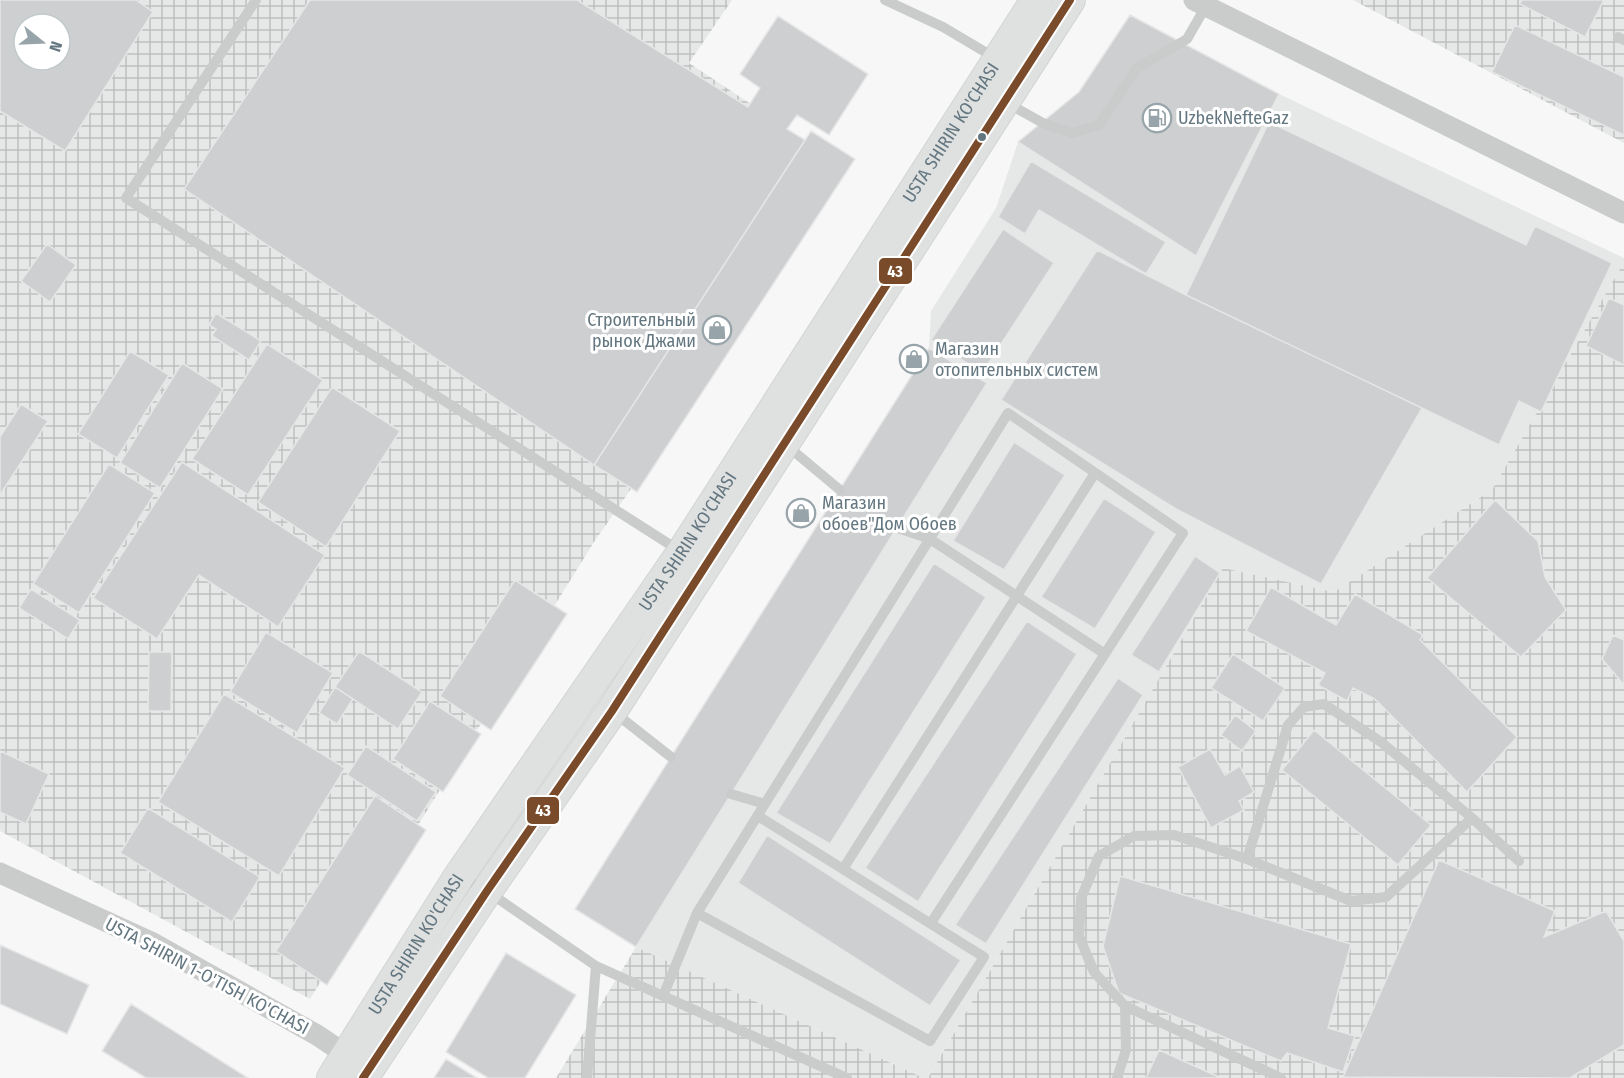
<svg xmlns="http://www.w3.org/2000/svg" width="1624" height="1078" viewBox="0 0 1624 1078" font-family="'Fira Sans Condensed',sans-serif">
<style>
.built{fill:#e6e8e7}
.industrial{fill:url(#industrial-grid);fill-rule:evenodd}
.building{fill:#cdcfd0;stroke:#e6e6e6;stroke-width:1.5;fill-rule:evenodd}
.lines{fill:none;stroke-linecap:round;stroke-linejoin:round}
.secondary-casing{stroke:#d3d4d5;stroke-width:32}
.service{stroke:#cacccc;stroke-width:10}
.minor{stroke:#cacccc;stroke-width:21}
.secondary{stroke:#dfe0e0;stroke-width:30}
.bus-1-casing{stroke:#fff;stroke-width:12}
.bus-1{stroke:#7a4b2a;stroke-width:8}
.bus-dot{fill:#647780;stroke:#fff;stroke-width:2}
.labels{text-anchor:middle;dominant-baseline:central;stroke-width:6;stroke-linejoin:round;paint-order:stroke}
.poi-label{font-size:18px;fill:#647780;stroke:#fff;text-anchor:start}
.street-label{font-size:18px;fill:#647780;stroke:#fff}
.line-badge{stroke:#fff;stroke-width:2}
.badge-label{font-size:16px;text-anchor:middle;font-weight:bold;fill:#fff}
</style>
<defs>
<pattern id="industrial-grid" width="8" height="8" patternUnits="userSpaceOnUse" patternTransform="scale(1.5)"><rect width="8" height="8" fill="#e6e8e7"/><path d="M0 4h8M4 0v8" fill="none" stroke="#bec1c0"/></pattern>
</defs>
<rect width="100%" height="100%" fill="#f7f7f7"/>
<!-- built -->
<path class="built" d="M1130,15L1279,94L1624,258V262L1492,490L1334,592L1223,568L928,1078H924L636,947L575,909L929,348L931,311L996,208L1018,142L1079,92Z"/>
<!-- industrial -->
<path class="industrial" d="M0,0H732L689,63L805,140L594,465L631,489L594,542L310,999L0,831ZM24,24H60V60H24Z
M1353,0H1624V143Z
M1624,262V1078H928L1223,568L1334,592L1492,490Z
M636,947L924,1078H556Z"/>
<!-- building -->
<path class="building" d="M0,0H136L153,12L65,151L0,111ZM24,24H60V60H24Z
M310,0H577L748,107L760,88L740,74L778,16L868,74L829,135L797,115L787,129L805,140L594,465L184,189Z
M1522,0H1604L1585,37L1520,4Z
M1130,15L1279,94L1196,256L1018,142L1079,92Z
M1515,25L1624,77V135L1492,72Z
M1269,122L1526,245L1535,226L1612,263L1541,412L1519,401L1499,445L1186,295Z
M811,131L855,159L637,492L594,465Z
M1031,161L1166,242L1146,274L1039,210L1025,234L998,217Z
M1003,229L1054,263L982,373L931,340Z
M47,244L76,265L50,302L21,281Z
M1097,250L1186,295L1422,408L1321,584L1176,509L1001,400Z
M1609,298L1624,305V365L1586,346Z
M216,313L261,341L249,360L212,336L216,329L209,325Z
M267,344L323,380L248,495L192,459Z
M929,348L987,383L636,947L575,909Z
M130,351L169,375L117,458L78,434Z
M182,363L223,389L160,488L120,463Z
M332,387L400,431L326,547L258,502Z
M21,404L48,421L0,495V437Z
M1014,442L1065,475L1004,570L953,541Z
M182,462L325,555L278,627L199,575L157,639L93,598Z
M109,464L155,493L79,613L33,584Z
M1104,498L1156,532L1095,629L1041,597Z
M1495,500L1538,541L1545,577L1566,610L1521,657L1427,578Z
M1195,556L1220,573L1159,672L1131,655Z
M934,563L986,597L830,844L776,813Z
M515,580L567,614L491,730L440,696Z
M1271,587L1336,625L1355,594L1423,635L1420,640L1517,737L1467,792L1375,699L1353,688L1347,701L1318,685L1325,673L1246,631Z
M31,589L80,620L68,639L19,608Z
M1027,621L1077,654L918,902L865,868Z
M266,632L333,673L297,733L230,692Z
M1613,635L1624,640V685L1602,659Z
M359,651L422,692L398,729L335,687Z
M149,652H172L171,711H148Z
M1233,654L1285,688L1263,721L1211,688Z
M1118,678L1143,695L986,944L955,925Z
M335,687L353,699L337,724L319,713Z
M224,694L345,768L279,876L158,802Z
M430,701L481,734L443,792L393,759Z
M1235,715L1256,731L1242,751L1221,735Z
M1314,730L1431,825L1398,865L1282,770Z
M366,746L436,792L417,821L347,775Z
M1210,749L1225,775L1240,766L1254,792L1239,801L1244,810L1211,828L1178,767Z
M0,751L49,774L26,824L0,812Z
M375,796L426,830L327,985L276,951Z
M148,808L260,877L232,922L120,853Z
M767,835L961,960L930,1006L738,883Z
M1439,860L1555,911L1544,937L1606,911L1624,941V1045L1570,1078L1343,1077Z
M1120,876L1351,944L1328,1028L1355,1036L1343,1072L1287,1053L1281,1061L1119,993L1103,946Z
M0,945L89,985L67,1034L0,1004Z
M506,953L576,995L525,1078H488L446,1052Z
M131,1004L248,1078H146L102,1051Z
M1159,1050L1221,1078H1146Z
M446,1059L477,1078H434Z"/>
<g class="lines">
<!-- secondary casing -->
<g class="secondary-casing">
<g id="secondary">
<path id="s1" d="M332,1078L459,876L682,552L1036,0"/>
<path d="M363,1078L487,891L612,711L1070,0"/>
</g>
</g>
<!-- service -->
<path class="service" d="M256,0L126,198L680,551
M885,0L943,27L997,59
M1618,37L1624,40
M1007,103L1043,123L1072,133L1099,125L1137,68L1187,39L1206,6
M785,444L840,490
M898,528L930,539L1105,654
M615,713L671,757
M731,794L765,804
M758,816L984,957L930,1041L697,913L1008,413L1183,533L931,923
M1247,859L1288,725L1304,707L1324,704L1381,742L1472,818L1519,861
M843,869L1095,473
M460,876L487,891L596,966L847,1078
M663,996L697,913
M1125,1006L1281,1078
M587,1078L596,966
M1117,1078L1126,1050L1125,1006L1094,972L1079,936L1081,898L1099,856L1134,836L1174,835L1247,859L1351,901L1386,897L1472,818"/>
<!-- minor -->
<path class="minor" d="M1194,0L1624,213
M0,873L151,942L317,1035L357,1062"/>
<!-- secondary -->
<use href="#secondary" class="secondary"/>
<!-- bus-1 casing -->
<g class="bus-1-casing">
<path id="bus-1" d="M363,1078L487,891L612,711L1070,0"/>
</g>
<!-- bus-1 -->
<use href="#bus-1" class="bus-1"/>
</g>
<!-- icons -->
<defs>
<g id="fuel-ring" transform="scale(1.5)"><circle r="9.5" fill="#fff" stroke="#97a4aa" stroke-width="1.5"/><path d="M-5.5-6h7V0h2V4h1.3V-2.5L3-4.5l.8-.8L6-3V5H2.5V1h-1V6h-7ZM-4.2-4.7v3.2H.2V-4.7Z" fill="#97a4aa"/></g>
<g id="shop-ring" transform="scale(1.5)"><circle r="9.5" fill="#fff" stroke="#97a4aa" stroke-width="1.5"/><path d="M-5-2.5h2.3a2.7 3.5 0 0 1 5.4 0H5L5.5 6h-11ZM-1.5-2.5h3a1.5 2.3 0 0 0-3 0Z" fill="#97a4aa"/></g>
</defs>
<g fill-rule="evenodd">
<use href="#fuel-ring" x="1157" y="118"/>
<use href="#shop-ring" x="717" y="330"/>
<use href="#shop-ring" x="914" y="359"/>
<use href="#shop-ring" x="801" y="513"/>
</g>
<!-- markers -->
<circle class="bus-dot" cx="982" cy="137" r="5"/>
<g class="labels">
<!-- poi labels -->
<g class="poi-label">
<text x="1178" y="118">UzbekNefteGaz</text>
<text x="696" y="320" text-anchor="end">Строительный<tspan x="696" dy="21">рынок Джами</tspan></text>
<text x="935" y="349">Магазин<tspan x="935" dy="21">отопительных систем</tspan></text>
<text x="822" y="503">Магазин<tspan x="822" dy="21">обоев"Дом Обоев</tspan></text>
</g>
<!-- street labels -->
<g class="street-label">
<text stroke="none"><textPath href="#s1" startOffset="1130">USTA SHIRIN KO'CHASI</textPath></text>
<text stroke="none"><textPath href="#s1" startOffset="644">USTA SHIRIN KO'CHASI</textPath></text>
<text stroke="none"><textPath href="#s1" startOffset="158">USTA SHIRIN KO'CHASI</textPath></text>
<text transform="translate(207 976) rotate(28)">USTA SHIRIN 1-O'TISH KO'CHASI</text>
</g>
</g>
<g class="line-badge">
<rect x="878" y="257" width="35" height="28" rx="6" fill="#7a4b2a"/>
<rect x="526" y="796" width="34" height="29" rx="6" fill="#7a4b2a"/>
</g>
<g class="badge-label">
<text x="895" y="277">43</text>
<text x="543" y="816">43</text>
</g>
<!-- north arrow -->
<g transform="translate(42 42) rotate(108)"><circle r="28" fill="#ffffff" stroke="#c1c9cc" stroke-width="1.5"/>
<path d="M0-4.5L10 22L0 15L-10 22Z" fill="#97a4aa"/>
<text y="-9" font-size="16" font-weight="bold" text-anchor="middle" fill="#647780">N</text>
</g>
</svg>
